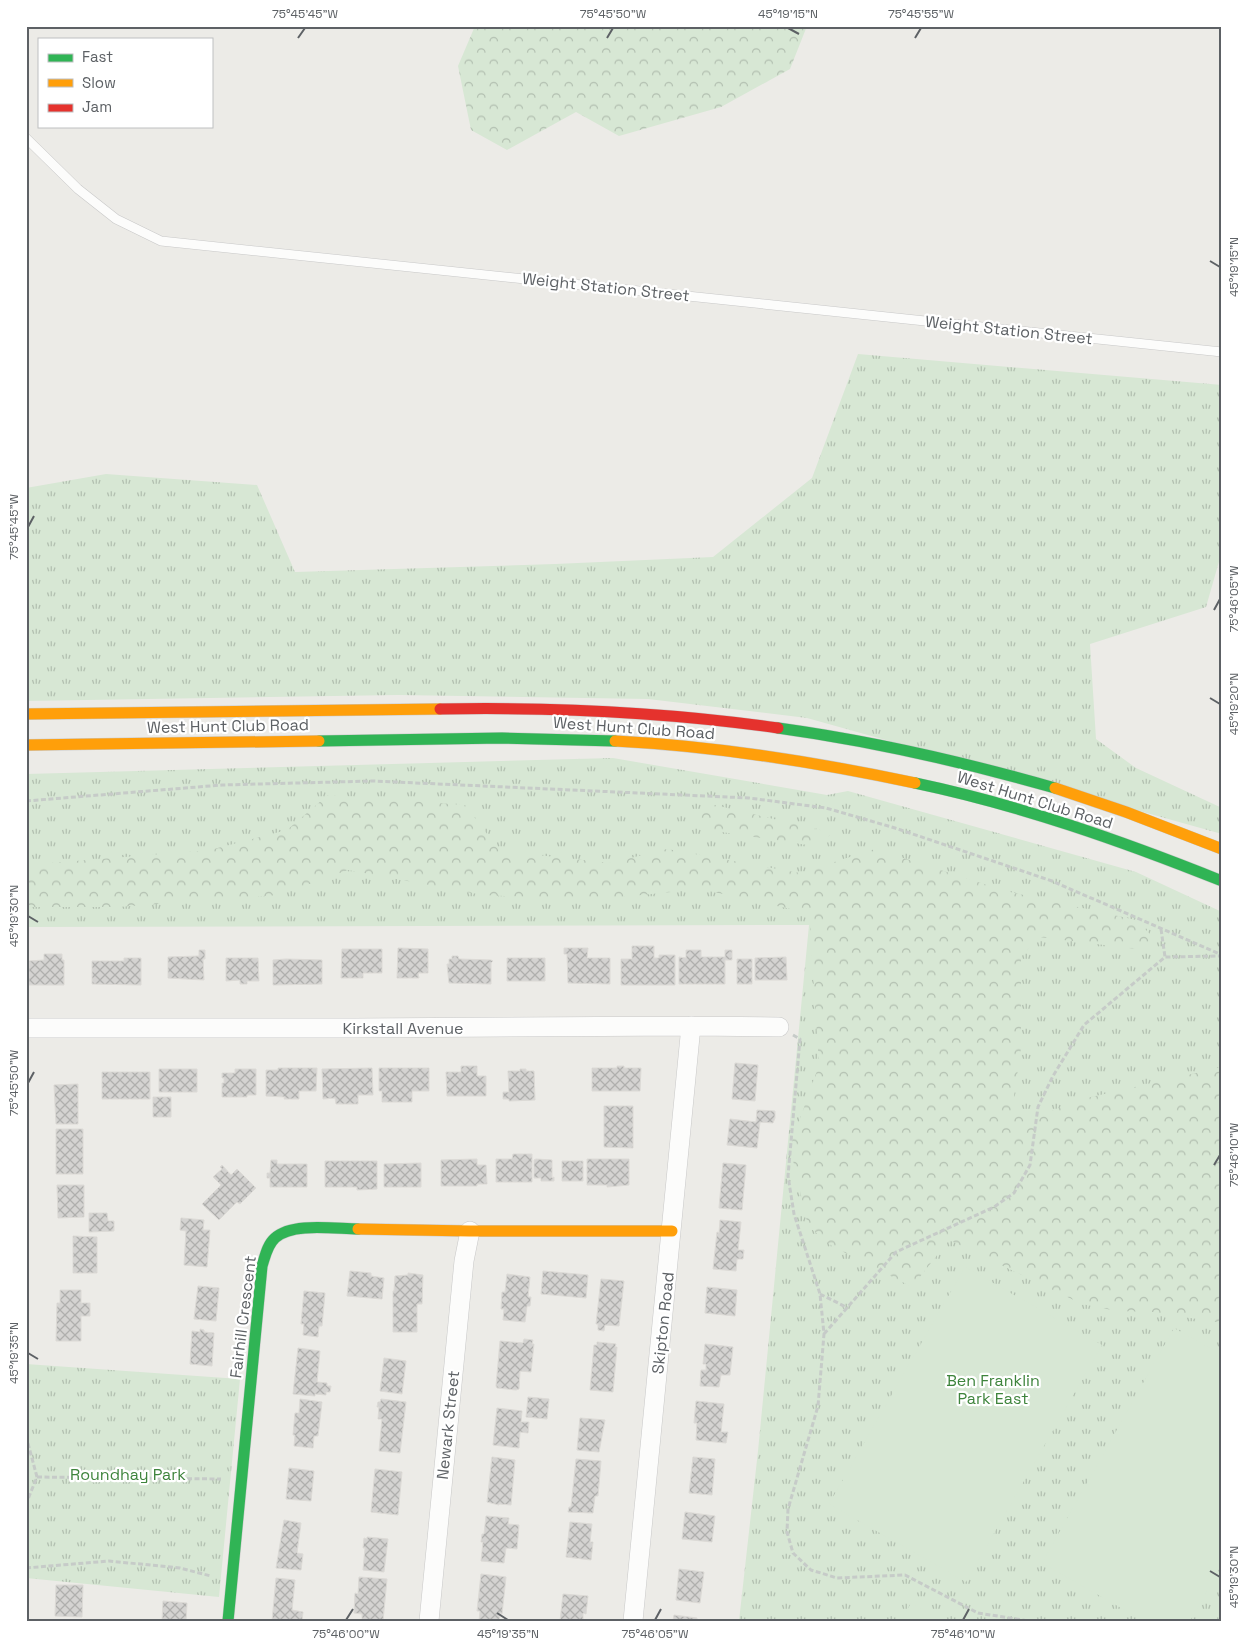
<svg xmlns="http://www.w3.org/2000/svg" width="1248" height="1647" viewBox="0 0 1248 1647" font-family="'Space Grotesk',sans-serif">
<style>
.grass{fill:url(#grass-tufts)}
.forest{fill:url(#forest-crowns)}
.pitch{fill:#d7e7d4}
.building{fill:url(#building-cross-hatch);stroke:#dcdad6}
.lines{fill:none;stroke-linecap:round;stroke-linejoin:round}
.lane-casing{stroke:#c8c8c8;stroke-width:10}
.street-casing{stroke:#c8c8c8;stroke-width:20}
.fast-casing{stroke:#c8c8c8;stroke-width:12}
.slow-casing{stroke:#c8c8c8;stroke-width:12}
.jam-casing{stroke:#c8c8c8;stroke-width:12}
.path{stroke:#c6cbc8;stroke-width:3;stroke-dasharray:5 2.5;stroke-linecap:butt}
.lane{stroke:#fcfcfb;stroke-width:9}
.street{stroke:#fcfcfb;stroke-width:19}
.fast{stroke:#30b455;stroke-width:11}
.slow{stroke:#ff9f0a;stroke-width:11}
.jam{stroke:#e5322d;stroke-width:11}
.ticks{fill:none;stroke:#5d6165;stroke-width:2}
.labels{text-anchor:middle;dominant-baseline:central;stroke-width:4.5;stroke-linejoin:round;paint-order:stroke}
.street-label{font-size:16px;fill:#5d6165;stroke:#fff}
.park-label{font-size:16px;fill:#3e843c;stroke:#fff}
.neatline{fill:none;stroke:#5d6165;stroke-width:2}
.ticks-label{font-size:12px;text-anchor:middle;fill:#5d6165}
</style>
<defs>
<pattern id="grass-tufts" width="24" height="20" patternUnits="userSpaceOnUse" patternTransform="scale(1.25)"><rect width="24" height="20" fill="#d7e7d4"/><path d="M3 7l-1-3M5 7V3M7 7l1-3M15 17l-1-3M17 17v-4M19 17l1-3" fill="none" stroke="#b2bfb0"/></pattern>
<pattern id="forest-crowns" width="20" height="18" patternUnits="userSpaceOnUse" patternTransform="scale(1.25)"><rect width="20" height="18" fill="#d7e7d4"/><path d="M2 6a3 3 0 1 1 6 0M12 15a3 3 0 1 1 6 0" fill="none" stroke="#b2bfb0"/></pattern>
<pattern id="building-cross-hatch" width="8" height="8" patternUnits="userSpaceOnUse" patternTransform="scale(1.25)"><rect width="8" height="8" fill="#d4d3d1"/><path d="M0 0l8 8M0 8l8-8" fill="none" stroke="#afafad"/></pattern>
</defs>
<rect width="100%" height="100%" fill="#ecebe7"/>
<!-- grass -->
<path class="grass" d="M858,354L1222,385V551L1206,607L1090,644L1096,739L1136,768L1222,808V834L807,718L648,699L398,695L26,701V488L106,474L257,485L295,572L555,564L713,557L812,478Z
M613,758L827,795L848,791L1136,872L1222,912V1621H739L758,1451L809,925L26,927V774Z
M26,1364L240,1379L219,1597L26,1578Z"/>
<!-- forest -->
<path class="forest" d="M475,26H807L790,69L721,107L619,136L576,112L507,150L471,130L458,66Z
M328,795L465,805L500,851L610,863L667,849L800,873L875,849L1006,891L1136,920L1152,936L1145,950L1039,937L1021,957V1048L1013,1103L1037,1117L1078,1100L1222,1067V1323L1153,1312L1117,1311L1082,1304L949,1240L912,1287L832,1246L808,1226L790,1147L819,1065L809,913L700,889L593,900L483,895L348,870L279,895L118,907H26V865L210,850L287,830Z
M715,805L833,833L814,846L702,829L690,816Z"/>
<!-- pitch -->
<path class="pitch" d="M965,1267L1102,1345L966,1582L829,1504Z
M1174,1328L1222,1355V1564L1190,1621H1144L1042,1563Z
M911,1603L941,1621H901Z"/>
<!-- building -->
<path class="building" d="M632,946H654V958H659V955H675V985H621V959H632Z
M398,948L428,949V973H418L419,978H397Z
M564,948H588L587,958H610V984L568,983L567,954H564Z
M342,949H382V973H363V978H341Z
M199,950H205V959H203L204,980L168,978V957L199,956Z
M686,950H701V957H725V950H732V960H725V984H679V957L686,958Z
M44,954H62V960H64V985H29V961L44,960Z
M452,956H458L459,959L491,960L493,961L491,963V984L449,983L447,964H449V959H452Z
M786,957L787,980H755V958Z
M124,958H141V985L92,984V961H124Z
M226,958H258L259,981H247V984H240V980L226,981Z
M507,958H545V981H507Z
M286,959L322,960V984L273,985V960Z
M737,959H752V984H737Z
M735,1063L758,1065L755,1101L732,1099Z
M461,1066H477V1076H486V1096H447L446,1072H461Z
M617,1066H624V1068H641L640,1091H592V1068H617Z
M278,1068H317L316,1091H299V1099H284L285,1097L266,1096V1070H278Z
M372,1068L373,1095H358V1104H336L335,1098L323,1099L322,1069Z
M379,1068H429V1091H412V1102H382V1091H379Z
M159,1069H197V1092H159Z
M235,1069H256V1095H247V1097H222V1083H224V1078H222V1073H235Z
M520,1069H526V1071H534L535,1100L509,1101V1099H503V1092H509L508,1071H520Z
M102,1072H150V1099H102Z
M78,1084V1124H56L54,1085Z
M153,1097H171V1117H153Z
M604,1106H633V1148L604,1147Z
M757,1110L775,1111V1118L773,1123L760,1122L757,1148L727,1145L730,1119L756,1122Z
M56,1129H83V1174H56Z
M513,1154H532V1182H496V1159H512Z
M477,1159V1165H486L487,1184H477V1186H441V1160Z
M536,1159L552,1160V1178L554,1177V1181H541V1178H534V1160Z
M587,1159H629V1185L607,1187V1185H587Z
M271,1160H277V1164H307V1187H270V1178H267V1173H270Z
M325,1161H377V1189L357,1190V1187H325Z
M562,1161H583V1181H562Z
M421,1163V1187H384V1164Z
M723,1163L746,1165L742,1210L719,1208Z
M222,1165L231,1175L237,1169L256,1188L240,1204L237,1202L219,1220L202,1204L221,1185L213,1177L222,1169L220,1167Z
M57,1185H84V1217L58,1218Z
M89,1213H107L108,1221H114V1231L89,1232Z
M181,1218L204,1220L203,1230H210L207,1267L184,1265L186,1231L180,1230Z
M720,1220L741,1222L738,1250H744L743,1259H737L736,1271L713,1269L717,1232L719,1233Z
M73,1236L97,1237V1273H73Z
M350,1271L371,1273V1276L384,1278L382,1299L347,1296Z
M543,1271L588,1275L586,1298L541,1294Z
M408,1273L423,1275L422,1304H417V1332H393V1291H394L395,1276L408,1275Z
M507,1274L530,1277L528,1297H531L530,1306H527L525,1322L503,1320L504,1309H501L502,1292H505Z
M601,1279L624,1281L619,1326L605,1325L604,1331L598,1330V1324H596Z
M198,1286L219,1288L216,1321L194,1319Z
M707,1287L737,1290L735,1316L705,1313Z
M60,1290H81V1303H90V1316H81V1341H56L57,1303H60Z
M304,1291L325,1293L322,1326H319L318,1337L303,1335L304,1324H301Z
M200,1329L204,1330V1332L214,1333L212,1366L190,1364L192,1331L200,1332Z
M524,1339L533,1340L532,1344H534L531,1372L520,1371L519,1389L516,1390L497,1388L496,1386L500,1341L523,1343Z
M597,1342L616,1344L615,1347H617L613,1392L590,1390L594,1345H597Z
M705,1344L733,1347L730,1375H721L719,1387L700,1386L701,1370H706V1364H703Z
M298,1348L320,1351L317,1382L327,1383V1386H331L330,1392H326V1395L315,1394V1396L293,1394Z
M384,1358L406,1361L402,1394L380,1391Z
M528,1397L549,1399L547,1419L526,1417Z
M300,1399L322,1402L318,1436H314L313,1448L294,1446L295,1435H293L295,1413H299Z
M381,1399L406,1402L400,1453L379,1451L382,1419H378L379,1407H377L378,1402H380Z
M696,1401L724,1404L721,1432H728L726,1443L696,1440L697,1423H694Z
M497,1408L522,1411L521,1422H529L528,1433L520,1432L519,1448L493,1445Z
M580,1418L605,1420L599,1452L577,1450Z
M492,1457L515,1460L511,1505L499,1504V1505L487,1502Z
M693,1457L715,1459L712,1495L689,1493Z
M576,1459L601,1461L598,1496H595L593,1513L568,1512L569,1507H571Z
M289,1468L314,1471L311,1501L286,1499Z
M375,1469L402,1472L398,1515L371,1512Z
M685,1512L715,1516L712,1542L682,1539Z
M486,1516L509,1518L508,1524L519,1525L517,1549L506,1548L504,1563L481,1561L483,1542H481L482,1534H484Z
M284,1520L301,1523L297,1553L303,1554L301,1570L276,1568Z
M570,1522L592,1524L590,1542H593L591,1560L566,1557Z
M367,1537L388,1539L384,1572L363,1570L365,1548H363L364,1538L367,1539Z
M679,1569L704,1572L700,1603L676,1600Z
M481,1574L506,1577L502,1614H500L499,1621H479L480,1611H477Z
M359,1577L387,1579L383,1621H362V1614L354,1613L355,1593L358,1594Z
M276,1578L295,1580L292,1610L303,1612L302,1621H272Z
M56,1585H83L82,1617L55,1616Z
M563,1594L588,1596L586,1614L583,1613V1621H560Z
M163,1601L187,1603L186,1621H162Z
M674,1615L697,1618V1621H673Z"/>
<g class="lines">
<!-- lane casing -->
<g class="lane-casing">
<path id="lane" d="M26,138L78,189L116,219L161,241L1222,352"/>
</g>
<!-- street casing -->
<g class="street-casing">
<path id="street" d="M26,1028H354L691,1026L779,1027
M429,1621L464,1261L470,1231
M633,1621L691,1026"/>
</g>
<!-- fast casing -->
<g class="fast-casing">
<path id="fast" d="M778,728C872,741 964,762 1055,788
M319,741L502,738L615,741
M915,783C1020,805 1122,841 1222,881
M228,1621L262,1266C265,1257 267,1245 275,1238C292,1222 336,1229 358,1229"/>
</g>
<!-- slow casing -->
<g class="slow-casing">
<path id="slow" d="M26,714L440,709
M615,741C716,746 816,762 915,783
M26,745L319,741
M1055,788L1126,812L1222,849
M358,1229L470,1231H672"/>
</g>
<!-- jam casing -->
<g class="jam-casing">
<path id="jam" d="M440,709C554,707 666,712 778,728"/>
</g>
<!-- path -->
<path class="path" d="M26,801L222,785L373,781L749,798L826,808L895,828L1052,881L1222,955
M1161,929L1165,957
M793,1035L800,1039L788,1176L794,1214L820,1294L824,1334L818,1406L788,1509L787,1532L793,1553L811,1570L837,1578L905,1575L978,1613L1029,1621
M820,1294L848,1308
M824,1334L896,1252L994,1207L1014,1193L1030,1165L1038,1107L1053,1076L1084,1025L1165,957L1220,956
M26,1436L37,1477L26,1504
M37,1477L221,1479
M26,1568L109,1561L180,1568L211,1576"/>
<!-- lane -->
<use href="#lane" class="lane"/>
<!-- street -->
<use href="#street" class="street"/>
<!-- fast -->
<use href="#fast" class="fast"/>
<!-- slow -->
<use href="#slow" class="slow"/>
<!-- jam -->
<use href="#jam" class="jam"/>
</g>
<!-- ticks -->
<path class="ticks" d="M788,28L799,34M298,38L305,28M607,38L613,28M915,38L921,28M1210,261L1220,267M28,527L34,516M1214,610L1220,599M1210,698L1220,704M28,916L38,922M28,1083L34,1072M1214,1165L1220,1155M28,1353L38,1359M1210,1571L1220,1577M497,1613L508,1620M346,1620L353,1609M655,1620L661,1609M963,1620L969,1609"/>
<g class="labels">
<!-- street labels -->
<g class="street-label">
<text transform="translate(606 287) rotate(6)">Weight Station Street</text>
<text transform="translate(1009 330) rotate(6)">Weight Station Street</text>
<text transform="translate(228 726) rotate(-1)">West Hunt Club Road</text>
<text transform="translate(634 728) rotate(4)">West Hunt Club Road</text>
<text transform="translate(1035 800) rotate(17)">West Hunt Club Road</text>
<text x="403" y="1028">Kirkstall Avenue</text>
<text transform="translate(243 1317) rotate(-83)">Fairhill Crescent</text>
<text transform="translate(663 1323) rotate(-84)">Skipton Road</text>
<text transform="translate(448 1425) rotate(-84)">Newark Street</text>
</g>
<!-- park labels -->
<g class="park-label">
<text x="993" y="1380">Ben Franklin<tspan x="993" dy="18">Park East</tspan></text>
<text x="128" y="1474">Roundhay Park</text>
</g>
</g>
<!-- border -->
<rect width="1248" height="1647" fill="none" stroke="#ffffff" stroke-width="55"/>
<!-- legend -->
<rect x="38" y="38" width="175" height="90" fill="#ffffff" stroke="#bec0c1"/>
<rect x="48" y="54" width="25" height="8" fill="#30b455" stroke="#bec0c1"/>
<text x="82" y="62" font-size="15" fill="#5d6165">Fast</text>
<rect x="48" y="79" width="25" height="8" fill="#ff9f0a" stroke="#bec0c1"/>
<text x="82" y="88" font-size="15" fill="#5d6165">Slow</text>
<rect x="48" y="104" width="25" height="8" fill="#e5322d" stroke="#bec0c1"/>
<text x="82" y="112" font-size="15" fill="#5d6165">Jam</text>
<rect x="28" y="28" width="1192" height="1592" class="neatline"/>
<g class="ticks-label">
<text x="305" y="18">75°45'45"W</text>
<text x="613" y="18">75°45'50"W</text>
<text x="788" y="18">45°19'15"N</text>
<text x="921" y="18">75°45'55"W</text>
<text transform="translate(1234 267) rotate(-90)" y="4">45°19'15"N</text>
<text transform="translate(14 527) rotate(-90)" y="4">75°45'45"W</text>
<text transform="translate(1234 599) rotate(-90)" y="4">75°46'05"W</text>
<text transform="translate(1234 704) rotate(-90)" y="4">45°19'20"N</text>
<text transform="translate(14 916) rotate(-90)" y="4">45°19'30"N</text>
<text transform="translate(14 1083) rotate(-90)" y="4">75°45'50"W</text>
<text transform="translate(1234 1155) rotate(-90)" y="4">75°46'10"W</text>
<text transform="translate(14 1353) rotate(-90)" y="4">45°19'35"N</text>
<text transform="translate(1234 1577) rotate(-90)" y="4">45°19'30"N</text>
<text x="346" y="1638">75°46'00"W</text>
<text x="508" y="1638">45°19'35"N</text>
<text x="655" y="1638">75°46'05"W</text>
<text x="963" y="1638">75°46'10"W</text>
</g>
</svg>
